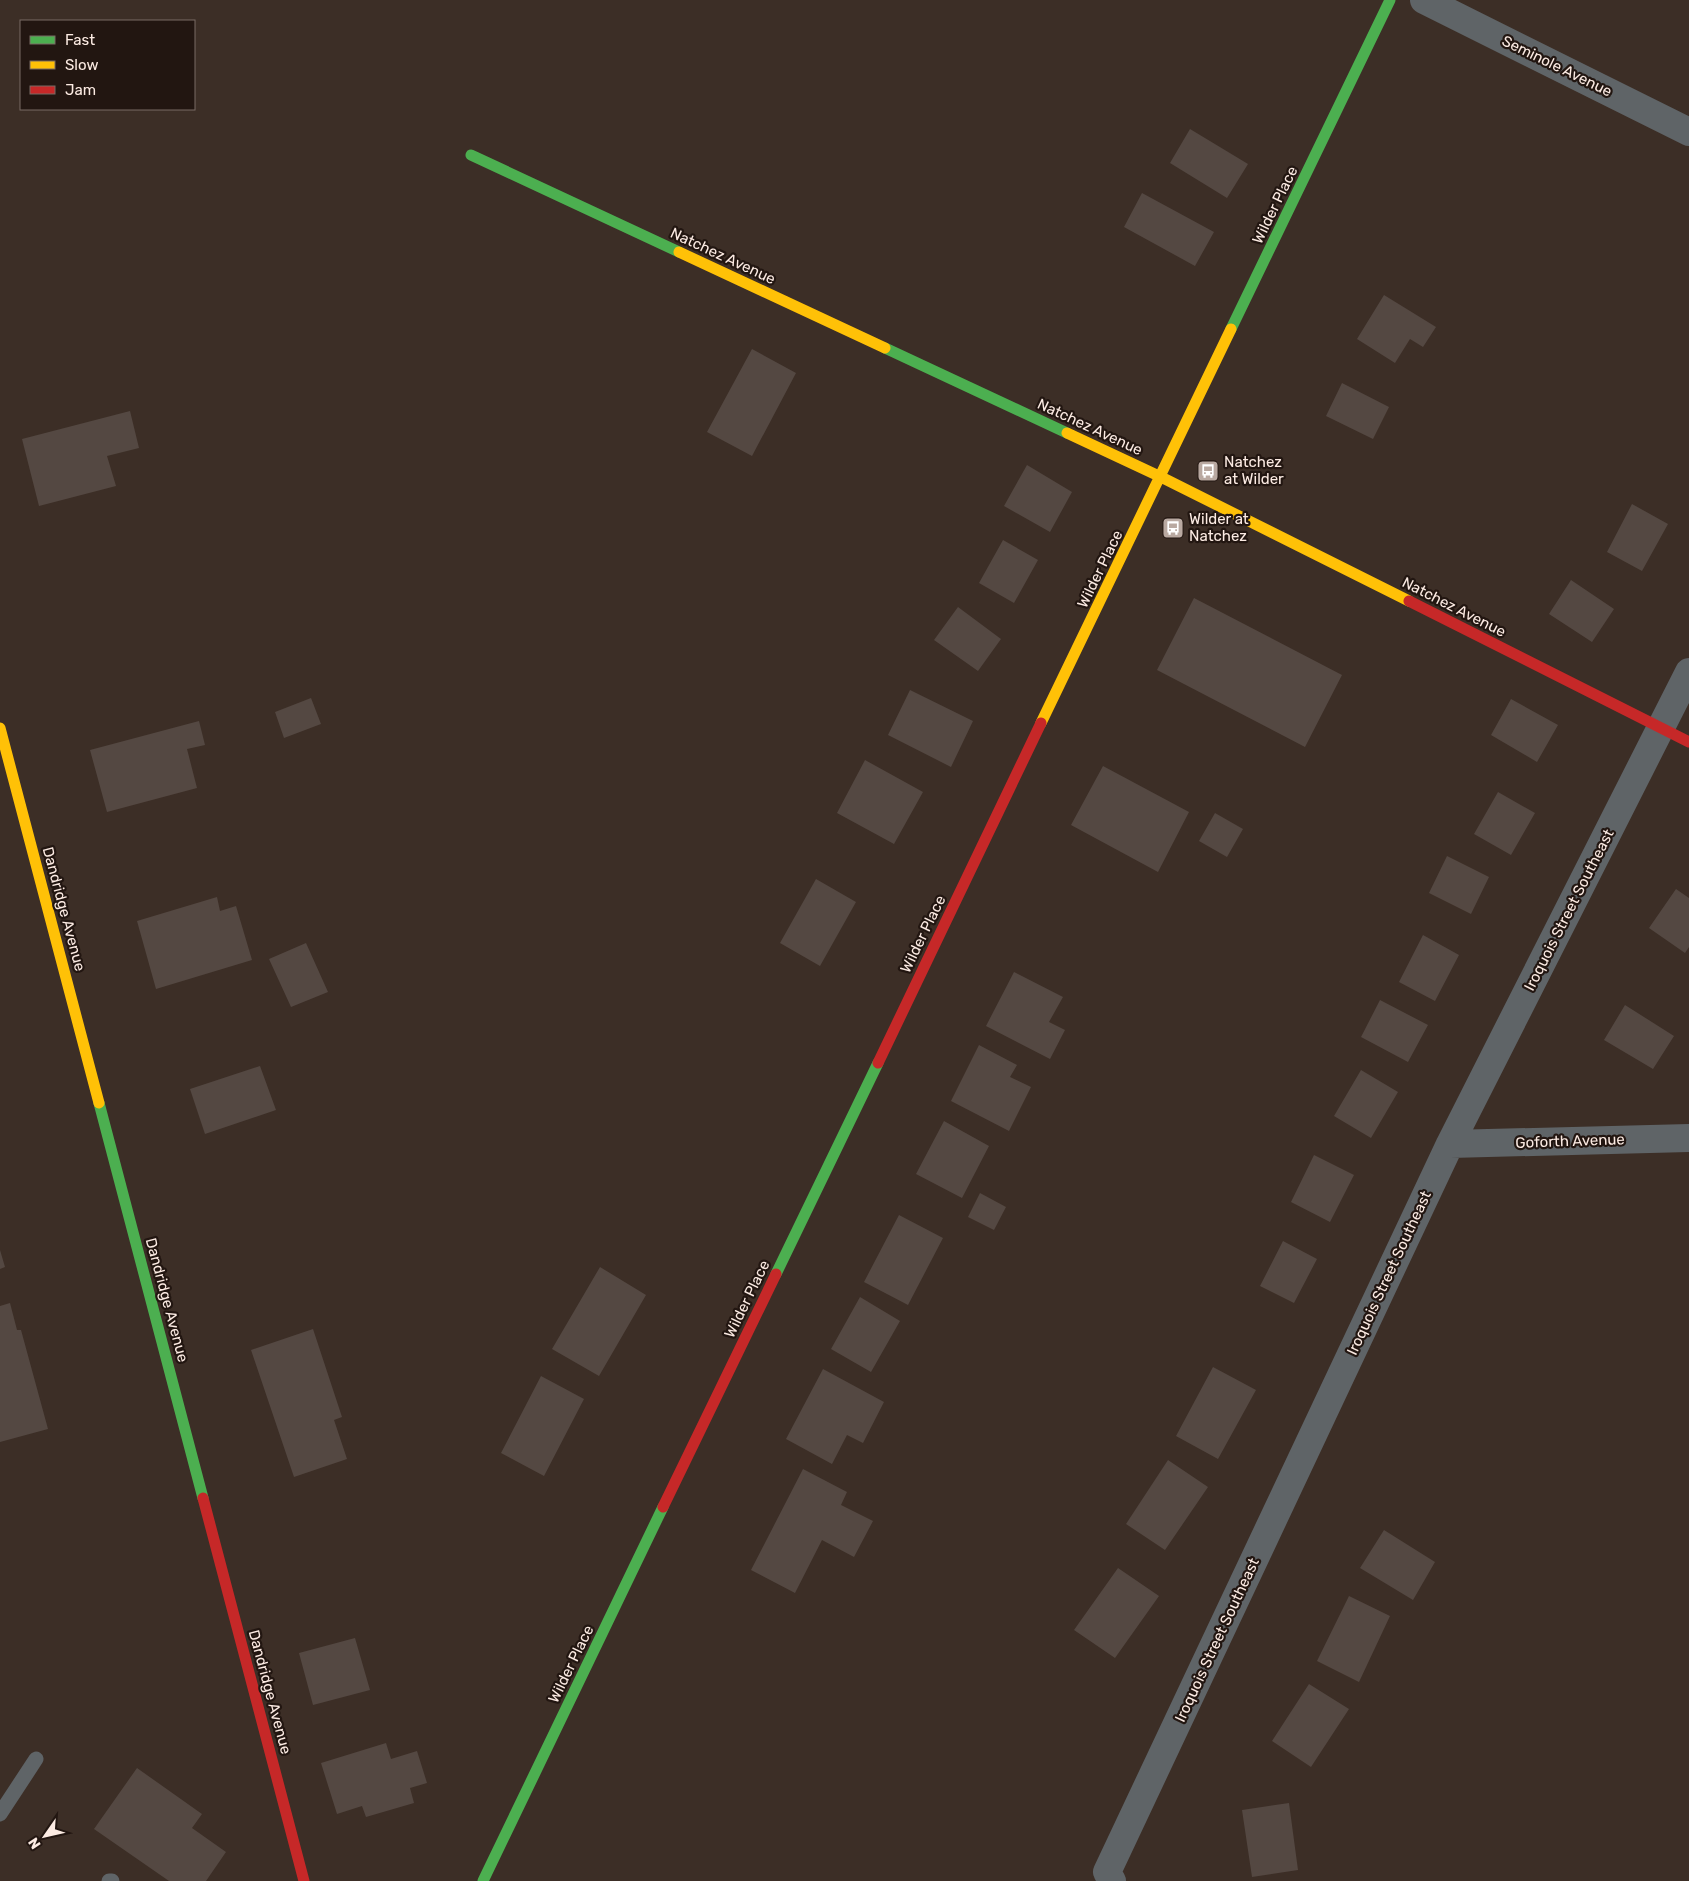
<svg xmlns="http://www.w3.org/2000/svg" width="1689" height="1881" viewBox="0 0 1689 1881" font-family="Rubik,sans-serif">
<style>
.building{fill:#544842}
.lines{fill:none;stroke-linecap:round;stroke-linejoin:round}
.lane{stroke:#5f6467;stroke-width:15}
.street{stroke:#5f6467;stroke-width:28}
.fast{stroke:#4caf50;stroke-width:11}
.slow{stroke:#ffc107;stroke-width:11}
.jam{stroke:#c62828;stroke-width:11}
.labels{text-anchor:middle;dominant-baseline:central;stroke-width:4.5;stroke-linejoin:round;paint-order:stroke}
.street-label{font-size:15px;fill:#fcebe3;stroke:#221611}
.poi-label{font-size:15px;fill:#fcebe3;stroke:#221611;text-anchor:start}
</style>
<rect width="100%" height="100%" fill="#3c2e26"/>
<!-- building -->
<path class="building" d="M1190,129L1248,164L1227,198L1170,163Z
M1142,193L1214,232L1195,266L1124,227Z
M1384,295L1436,327L1423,347L1410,339L1395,363L1357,339Z
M752,349L796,373L752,456L707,432Z
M1342,383L1389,407L1373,439L1326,416Z
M130,411L139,448L107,456L116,486L39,506L22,439Z
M1027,465L1072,492L1050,532L1004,506Z
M1632,504L1668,524L1642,571L1607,552Z
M1003,540L1038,560L1014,603L979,583Z
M1571,580L1614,609L1592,642L1549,614Z
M1194,598L1342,675L1305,747L1157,670Z
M958,607L1001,639L978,671L934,640Z
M910,690L973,721L951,767L888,735Z
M311,698L321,724L284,738L275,712Z
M1511,699L1558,725L1537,762L1491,735Z
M199,721L205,745L187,749L197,788L107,812L90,750Z
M865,760L923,792L894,844L837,813Z
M1103,766L1189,812L1158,872L1071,825Z
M1498,792L1535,813L1511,855L1474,834Z
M1215,813L1243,829L1227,857L1199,841Z
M1447,856L1489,877L1471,914L1429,893Z
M816,879L856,902L820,966L780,943Z
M1676,889L1689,898V947L1685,953L1649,928Z
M217,897L220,911L236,906L252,960L156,989L137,921Z
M1423,935L1459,955L1435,1001L1399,982Z
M306,943L328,992L291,1007L269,959Z
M1014,972L1063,997L1049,1022L1065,1030L1050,1059L986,1026Z
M1380,1000L1428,1025L1408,1062L1361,1037Z
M1625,1005L1674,1036L1653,1069L1604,1040Z
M979,1045L1017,1065L1010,1077L1031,1087L1009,1131L951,1101Z
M260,1066L276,1110L205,1134L190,1089Z
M1361,1070L1398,1092L1371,1138L1334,1116Z
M944,1121L989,1146L962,1198L916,1174Z
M1314,1155L1354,1175L1330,1222L1291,1202Z
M980,1193L1006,1207L994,1230L968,1217Z
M899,1215L943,1238L908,1305L864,1282Z
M1283,1241L1317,1259L1294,1303L1260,1286Z
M0,1250L5,1267L0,1269Z
M600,1267L646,1295L599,1376L552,1349Z
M860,1297L900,1321L871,1372L831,1349Z
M10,1303L17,1330H21L48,1429L0,1442V1306Z
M313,1329L342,1417L334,1420L347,1459L294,1477L251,1350Z
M1213,1367L1256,1390L1218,1459L1176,1436Z
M823,1369L884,1402L863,1443L847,1435L832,1464L786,1439Z
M541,1376L584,1399L544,1476L501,1453Z
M1168,1460L1208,1487L1165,1550L1126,1524Z
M803,1469L847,1492L841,1505L873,1521L854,1557L822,1540L795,1593L751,1570Z
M1384,1530L1435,1562L1413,1600L1360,1568Z
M1118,1568L1159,1596L1115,1658L1074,1630Z
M1349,1596L1390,1616L1359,1682L1317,1661Z
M355,1638L370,1690L313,1705L299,1653Z
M1309,1684L1349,1709L1311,1767L1272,1741Z
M386,1743L391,1759L417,1751L427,1783L410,1788L414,1803L366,1817L362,1806L337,1814L321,1763Z
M137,1768L202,1814L192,1828L226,1852L206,1881H169L94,1829Z
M1289,1803L1298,1870L1252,1877L1242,1810Z"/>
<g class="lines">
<!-- lane -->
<path class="lane" d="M0,1814L36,1759
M109,1881H112"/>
<!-- street -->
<path class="street" d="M1424,0L1689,132
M1450,1144L1689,1138
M1112,1881L1107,1872L1450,1144L1689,672"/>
<!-- fast -->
<path class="fast" d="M471,155L679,252
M1231,329L1390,0
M885,348L1067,433
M99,1103L203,1498
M776,1274L878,1063
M483,1881L663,1507"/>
<!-- slow -->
<path class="slow" d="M679,252L885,348
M1067,433L1161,477L1409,601
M1041,723L1231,329
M0,728L99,1103"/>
<!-- jam -->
<path class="jam" d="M1409,601L1689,742
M878,1063L1041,723
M203,1498L304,1881
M663,1507L776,1274"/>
</g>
<!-- icons -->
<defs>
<g id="bus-square" transform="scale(1.125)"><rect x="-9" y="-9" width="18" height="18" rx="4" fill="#b9a9a1" stroke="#221611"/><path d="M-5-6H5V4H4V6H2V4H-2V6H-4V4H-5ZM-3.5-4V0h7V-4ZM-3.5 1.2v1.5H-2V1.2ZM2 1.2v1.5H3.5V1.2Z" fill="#fff"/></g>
</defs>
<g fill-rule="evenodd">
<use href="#bus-square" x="1208" y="471"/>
<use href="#bus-square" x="1173" y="528"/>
</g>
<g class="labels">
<!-- street labels -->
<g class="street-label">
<text transform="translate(1557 66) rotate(26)">Seminole Avenue</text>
<text transform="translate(1275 205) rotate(-64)">Wilder Place</text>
<text transform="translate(723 256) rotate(25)">Natchez Avenue</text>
<text transform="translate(1090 427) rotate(25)">Natchez Avenue</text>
<text transform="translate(1100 569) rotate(-64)">Wilder Place</text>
<text transform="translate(1454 607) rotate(27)">Natchez Avenue</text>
<text transform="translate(64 909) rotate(75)">Dandridge Avenue</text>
<text transform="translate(1569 910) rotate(-63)">Iroquois Street Southeast</text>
<text transform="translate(923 934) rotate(-64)">Wilder Place</text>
<text transform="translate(1570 1141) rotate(-2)">Goforth Avenue</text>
<text transform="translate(1389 1273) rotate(-65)">Iroquois Street Southeast</text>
<text transform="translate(747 1299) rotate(-64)">Wilder Place</text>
<text transform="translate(167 1300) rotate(75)">Dandridge Avenue</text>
<text transform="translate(1217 1640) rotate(-65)">Iroquois Street Southeast</text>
<text transform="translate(571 1664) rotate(-64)">Wilder Place</text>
<text transform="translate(270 1692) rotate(75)">Dandridge Avenue</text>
</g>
<!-- poi labels -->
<g class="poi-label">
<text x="1224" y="462">Natchez<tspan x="1224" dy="17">at Wilder</tspan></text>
<text x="1189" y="519">Wilder at<tspan x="1189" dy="17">Natchez</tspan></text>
</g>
</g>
<!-- legend -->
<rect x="20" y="20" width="175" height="90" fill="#221611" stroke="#796b65"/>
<rect x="30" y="36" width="25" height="8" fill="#4caf50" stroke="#796b65"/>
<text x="65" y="45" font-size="15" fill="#fcebe3">Fast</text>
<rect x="30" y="61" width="25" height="8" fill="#ffc107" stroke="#796b65"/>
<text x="65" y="70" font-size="15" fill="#fcebe3">Slow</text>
<rect x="30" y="86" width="25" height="8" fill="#c62828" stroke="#796b65"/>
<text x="65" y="95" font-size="15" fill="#fcebe3">Jam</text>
<!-- north arrow -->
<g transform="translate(45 1836) rotate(236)" stroke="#221611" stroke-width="4" paint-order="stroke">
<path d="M0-4L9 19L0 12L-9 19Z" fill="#fcebe3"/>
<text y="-8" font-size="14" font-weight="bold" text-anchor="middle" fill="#fcebe3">N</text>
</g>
</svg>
